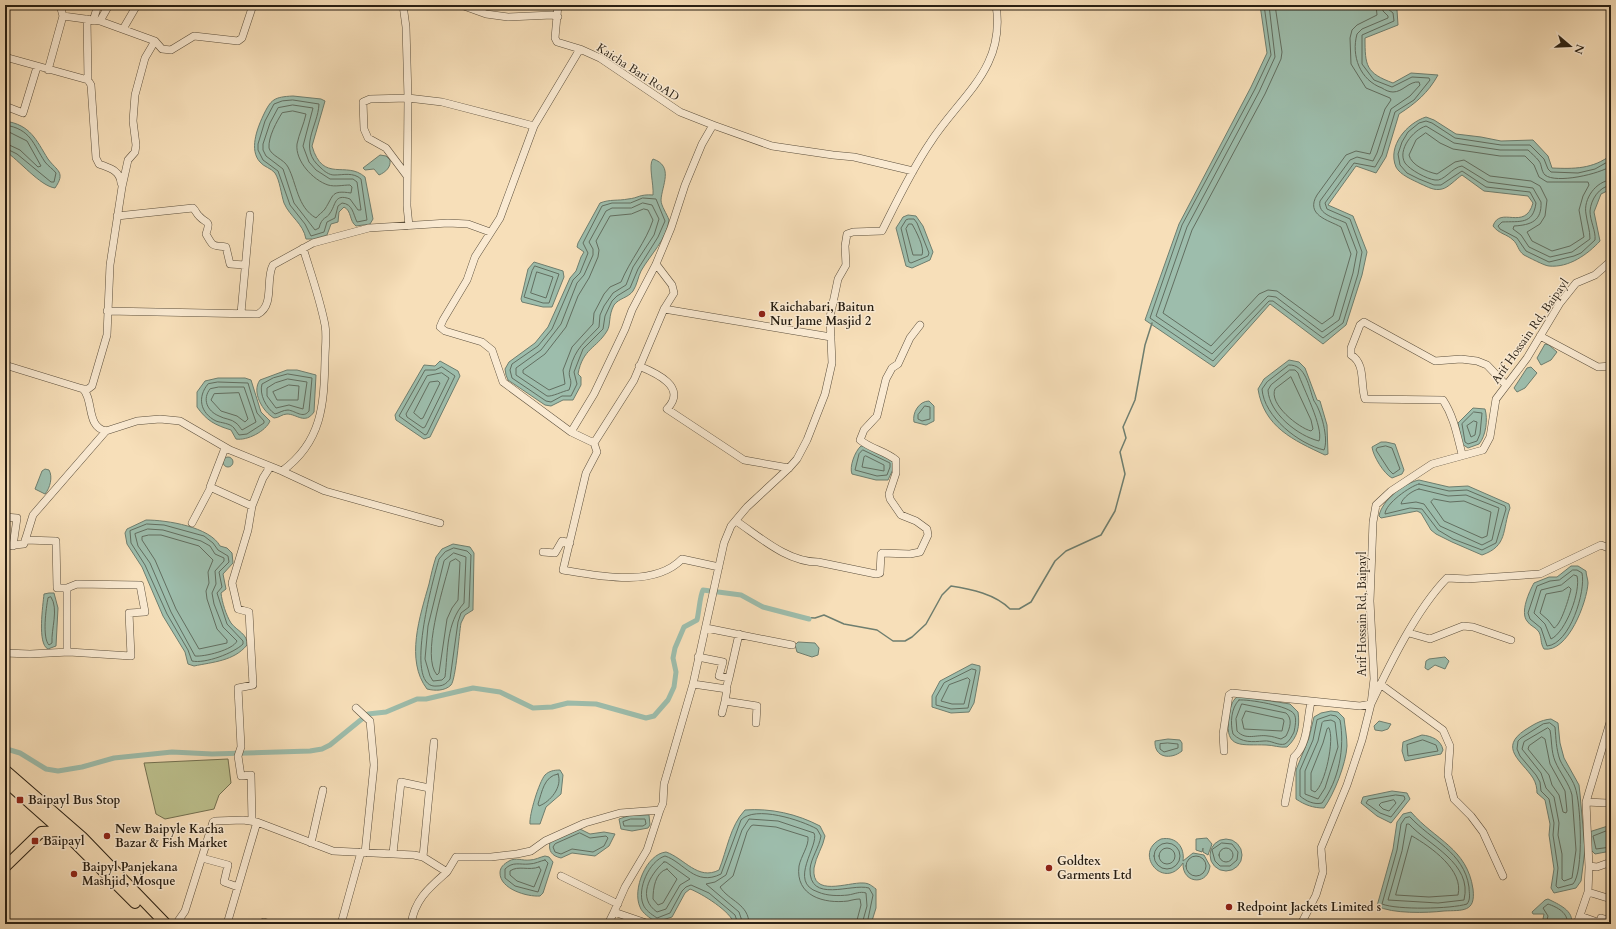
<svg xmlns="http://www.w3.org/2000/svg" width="1616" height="929" viewBox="0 0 1616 929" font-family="Cardo,serif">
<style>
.green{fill:#bdc28f;stroke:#727051}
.water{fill:#9dbdac;stroke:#6e7e6f}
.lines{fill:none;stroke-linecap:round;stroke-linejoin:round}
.shore{stroke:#626e60;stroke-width:1}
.stream{stroke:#6e7e6f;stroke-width:1.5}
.canal{stroke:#9dbdac;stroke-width:5}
.minor-casing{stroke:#5c4f3c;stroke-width:8}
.highway-casing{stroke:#281f13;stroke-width:12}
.minor{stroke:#faead2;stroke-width:7}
.highway{stroke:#f7dfb9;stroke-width:10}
.poi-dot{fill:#8f2418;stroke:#faead2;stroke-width:1.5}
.labels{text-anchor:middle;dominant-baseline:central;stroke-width:3;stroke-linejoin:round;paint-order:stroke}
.street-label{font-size:12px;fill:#281f13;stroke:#faead2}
.poi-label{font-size:12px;font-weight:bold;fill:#281f13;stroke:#faead2;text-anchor:start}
</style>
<rect width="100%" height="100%" fill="#f7dfb9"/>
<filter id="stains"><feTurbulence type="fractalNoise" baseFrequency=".005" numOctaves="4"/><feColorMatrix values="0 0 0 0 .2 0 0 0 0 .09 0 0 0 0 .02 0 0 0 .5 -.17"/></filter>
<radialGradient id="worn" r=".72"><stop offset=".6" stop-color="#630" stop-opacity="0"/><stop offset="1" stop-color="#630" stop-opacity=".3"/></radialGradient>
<!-- green -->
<path class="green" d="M228,759L231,783L219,795L214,809L165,819L156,814L144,763Z"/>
<!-- water -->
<path class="water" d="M1260,5H1387L1397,10L1398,25L1365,38C1365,66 1366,73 1393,83L1411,73L1438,75C1428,93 1416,103 1399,114L1386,157L1376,173L1356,166L1328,205L1353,216L1367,252L1362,275L1346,325L1323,344L1270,304L1214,367L1145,320L1179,224L1251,87L1267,53Z
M293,96L321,99L325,101L312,146C323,184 346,160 365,177L373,219L370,224L356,226C349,221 352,211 344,207L339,212L338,222L331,224L327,235L313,239H306C303,223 290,217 284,203C281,194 280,181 275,173C271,168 264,167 260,162C249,150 257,129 263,116C271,99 274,97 293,96Z
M1426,117L1434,120L1456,134L1481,137L1501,141L1533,140L1548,156L1552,168C1574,169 1593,169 1611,155V189L1601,194L1594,212L1600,241C1588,254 1569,268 1549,266C1545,266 1528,257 1524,255C1518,251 1518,244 1513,240C1507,234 1499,234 1493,226C1500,205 1525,232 1533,203L1528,196L1484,191L1462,175C1456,179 1448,188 1442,189C1434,191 1428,187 1421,184C1413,180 1400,175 1396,167C1387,146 1407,123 1426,117Z
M5,121C31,125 36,140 48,159C57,171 66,172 55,188C40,186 19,160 5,151Z
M380,155L386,156L390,160C391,167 386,172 379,175L374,169L365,170L363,168Z
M653,159C674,166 662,185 661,200C661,206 667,214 669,220C667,239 650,255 641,271C638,277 637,285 633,291C628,298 619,298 614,305C608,316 611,325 607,331C596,349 583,348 578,374L581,377V385L573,400H563L551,406L545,405L508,380L506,375L505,369L509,362L535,343L548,327L570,278L576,271L581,257L584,252L577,247L578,243L600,203C610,199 618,201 628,199C639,198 639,194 653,195C654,185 648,164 653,159Z
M908,215L916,216L923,226L933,252L930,260L912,268L906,266L896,228L903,217Z
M534,262L563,271L564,277L552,307H543L522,302L521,299L528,269Z
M1545,344L1549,345L1557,352L1551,360L1541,365L1537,358Z
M1289,360L1299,362L1305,368L1317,400L1320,401L1327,425L1328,454L1325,455C1293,440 1264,427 1258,389L1264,379Z
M440,361L458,371L460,376L430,437L424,439L396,420L395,415L424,365L435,366Z
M1531,367L1537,373L1525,388L1517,392L1514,388L1527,368Z
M287,370H297L316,375L314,412C305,425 297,414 287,414C282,414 279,418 274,418C263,412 251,392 260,380Z
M218,378H245L251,380L261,412L270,421C266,431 247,441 236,439L231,430C215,425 207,421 197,407V392L205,381Z
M929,401L934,406V421L926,425L914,422C912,413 919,401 929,401Z
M1473,408L1485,409C1488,419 1486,436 1479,444L1468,448L1462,444L1458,423Z
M1381,442H1386L1395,444L1404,470L1402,474L1392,478C1384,474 1373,456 1372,447Z
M861,446H865L893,461L894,467L888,480H876L852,474C849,467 855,451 861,446Z
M223 462a5 5 0 1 1 10 0a5 5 0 1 1-10 0Z
M45,469L49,470C53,477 50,488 45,494L35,489L42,471Z
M1419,480L1449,487L1468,486L1509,504L1510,508C1502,530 1508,546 1482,555L1452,542L1436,534L1431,530L1421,513L1417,511L1381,518L1379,516C1382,500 1404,483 1419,480Z
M146,520C167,520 210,527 220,546L227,548L232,553L233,563L223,574L226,589L221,593C222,602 226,615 231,623C237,631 248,634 247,645C234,661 213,662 194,666L188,664L185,652L163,616L142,567L127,544L125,533L127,529Z
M453,544L470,547L474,553L473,607V610L465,615L461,623C459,634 456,679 451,685C445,691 435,691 427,689C405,660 420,616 429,584C431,575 433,566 436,557L442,549Z
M1571,566H1578L1586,571C1586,575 1588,579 1588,583C1587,602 1568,653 1544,649C1540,643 1542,638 1539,632C1536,627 1530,626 1527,621C1520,612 1529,592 1534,583L1549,577H1557Z
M49,593H54L58,608L56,646L48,649C37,644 43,605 44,594Z
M798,642L815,643L819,648L818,655L812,657L797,652L795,645Z
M1445,657L1449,661L1445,669L1435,665L1428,670L1425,668L1426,661L1429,659Z
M972,664L980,666V670L974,703L969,712L951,713L932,707V696L940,681Z
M1238,696L1290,704L1298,712C1300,726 1298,737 1287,747C1280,748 1273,745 1266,745C1243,744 1224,750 1229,718C1230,709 1231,701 1238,696Z
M1331,711L1338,712L1344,718C1345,727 1347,737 1347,746C1346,764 1334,794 1324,808C1313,808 1305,805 1296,799V770L1309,738L1314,717L1321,713Z
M1551,719L1558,723L1560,743L1564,758L1579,785L1580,794L1585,850L1581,881L1576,888L1554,893L1551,888L1554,869L1549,835L1550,824L1545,800L1537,793C1537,788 1536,783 1533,778C1522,761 1498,748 1525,730C1533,725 1540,720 1551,719Z
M1379,721L1391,724L1388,729L1382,731L1375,730L1374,726Z
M1422,735C1432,736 1441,740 1443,750L1441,754L1405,761L1402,751L1403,742Z
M1168,739L1180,740L1182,743V751C1171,760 1154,758 1155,741Z
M560,770L563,775L561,794L546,807L540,824H530C529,815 539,782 545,775C549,771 554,770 560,770Z
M1392,791L1407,793L1410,799L1391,823L1377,816L1361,803L1363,797Z
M745,810C771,808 797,814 820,826L825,836C823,847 816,856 814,868C811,898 848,882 863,883C869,883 872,886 876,889V908L871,924H734C732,912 701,893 690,889L685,893L672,917L656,922C650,918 642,913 640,907C632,890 646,854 666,852C684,858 698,881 719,870C727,850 730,826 745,810Z
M1411,812C1435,840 1467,848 1473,889C1476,913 1462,910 1444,911C1427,913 1392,914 1377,906L1393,849L1397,822L1403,814Z
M631,815H649L650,825L648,828L632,831L621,829L619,819Z
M1611,825V851L1595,854L1591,850L1589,832Z
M580,829L590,834L604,832L615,834L609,846L595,856L572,853L561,858C552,856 548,851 550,842Z
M1207,838L1212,844L1208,855L1203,852V848L1202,852L1196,850V839Z
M1210 855a16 16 0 1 1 32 0a16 16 0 1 1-32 0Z
M1161,839C1176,836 1185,847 1183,861L1193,853L1204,855L1210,866C1208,886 1182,884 1183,863C1164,892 1132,853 1161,839Z
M545,856L549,857L553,862L543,893L540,896C527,897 500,889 500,873C500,867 504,864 509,861C516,857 522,861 530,860C535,860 540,857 545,856Z
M1548,899C1558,904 1575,911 1571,924H1542L1544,914H1533L1532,912L1545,900Z"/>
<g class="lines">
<!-- shore -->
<path class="shore" d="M1264,5L1271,55L1255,89L1182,225L1150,318L1213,361L1269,301H1273L1323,338L1343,323L1358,274L1362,252L1350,219L1327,209L1325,203L1354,163L1375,167L1382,155L1395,112L1414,100L1430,80L1429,78L1412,77L1392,87L1374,80L1362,64V35L1394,21L1393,13L1388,9L1387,5
M1269,5L1275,57L1259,92L1187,227L1156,316L1212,354L1268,296L1276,297L1322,332L1339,320L1353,273L1357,252L1346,223C1336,218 1317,215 1320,201L1350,160L1357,157L1373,161L1377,153L1391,109L1410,96L1420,85L1419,82C1409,81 1403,92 1393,92C1389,92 1385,90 1382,88C1360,80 1351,56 1357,34L1362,29L1388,18V16L1383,11L1382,5
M1275,5L1282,52L1281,59L1265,94L1192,230L1163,313L1211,346L1259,294L1268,290L1277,291L1322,324L1333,316L1351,254L1341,227C1328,220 1305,215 1317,195L1346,155L1356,151L1370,154L1385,109L1391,100L1390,98L1366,88L1351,64L1350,38L1352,30L1357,25L1377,15L1376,5
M293,100L319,104C318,127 297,148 321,168C324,171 329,175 334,175C344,175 353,172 361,179L367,220L357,222C353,214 353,204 342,203L338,206L335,218L327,222L324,232L311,236L305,224L290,205L278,171L263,160L258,150V144L265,121L274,104L282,101Z
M293,105L313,108L303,146L309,162L316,170L330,179H353L357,182L361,210H358L350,199C334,193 336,205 330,213C327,219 322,216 319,228L315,230L294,203L283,169L266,156L263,150V144L270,123L278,108Z
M293,111L306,114C304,124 299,134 297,144C295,161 313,180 328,185C335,187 343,185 350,185L352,187L351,193C331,190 334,195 325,209C323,212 318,215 316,218C297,207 297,184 288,167C284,159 271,156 269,148C268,137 277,121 282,113Z
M5,125C31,129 33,144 45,162C48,166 53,169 56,173L54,182H51L17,154L5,148
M5,130L27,141L41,166L38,167L20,150L5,143
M1426,133L1440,143L1453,149L1500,156H1525L1534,165L1539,177L1547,182H1588L1589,185L1583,196L1579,210L1584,237L1570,246L1552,251L1532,241L1527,232L1540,224L1545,216L1547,200L1540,186L1531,181L1490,176L1464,160L1455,162L1437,174C1427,172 1411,165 1409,155L1416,140Z
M1611,160L1595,169L1578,173L1551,172L1548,169L1544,159L1530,145H1501L1455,138L1432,123L1426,121L1419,123L1408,132L1402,142L1398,154L1400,165L1407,173L1419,179L1434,185H1441L1462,171L1486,187L1530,192L1536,203C1533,225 1520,221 1502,222L1498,226L1500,229L1517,238L1526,251L1549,262L1574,256L1581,253L1595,240C1596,231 1590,221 1590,211C1591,199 1599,187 1611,185
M1611,166C1600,174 1556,184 1545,175C1541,171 1542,165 1539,161C1536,157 1531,153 1528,150H1500L1454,143L1426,126C1413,130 1397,150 1405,163C1410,170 1427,179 1435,180C1444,182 1452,167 1462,166L1488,182L1533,188L1541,202C1542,221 1531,225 1514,226L1513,229L1521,235L1529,247L1550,257L1572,252L1590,239C1590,230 1587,222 1586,214C1583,199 1596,181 1611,180
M643,198L656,199L665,221L658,237L638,269L630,288L617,296L612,301L605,316L603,329L583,349L574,372L577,384L571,396H562L551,402L546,401L512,378L510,370L512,364L538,346L552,329L573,280L580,273L588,253L583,243L602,206L612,203H630Z
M643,203L652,205L659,219L654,235L633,267L626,285L613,293L604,306L600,315L599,327C586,341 575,348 570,369C567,379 574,378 569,390C563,391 552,397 547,396L516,375V368L541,350L561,324L577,283L584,275L593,255V249L589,242L606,211L612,208H631Z
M644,209L648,210L653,220C646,242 630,260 621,282L610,287L604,294L594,313L593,324L572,347L563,370L565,384L549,390L523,373V370L545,354L566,327L578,296L589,278L598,257L599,250L596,241L610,216L631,214Z
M909,219H914L917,223L929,253L928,256L911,263L909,262L901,228L906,220Z
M909,224H912C916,231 925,248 922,255H913L906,229Z
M535,266L559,274L549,303H543L524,297L532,271Z
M537,272L553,277L546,298L531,293Z
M1289,365C1306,364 1309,388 1314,401C1321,410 1329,439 1324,450C1299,444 1264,417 1262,389L1267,382Z
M442,367L455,376L427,434L425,435L399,416L425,370H435Z
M1290,370H1295L1298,373C1303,388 1324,428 1319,441C1298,436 1269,413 1268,390L1271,385Z
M442,373L449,378L425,427L423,428L407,417L406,414L427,376Z
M288,374L312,378L309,411C303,419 296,411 288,410C283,410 279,413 275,414C266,408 259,394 262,384L273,378Z
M1291,377L1311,420L1313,429L1311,431C1299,428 1268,404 1275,389Z
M288,379L307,382L303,409L289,405L276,408L267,396V388L275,383Z
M218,382L248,383L257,413L264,421V423L247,434L239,435C237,433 236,430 234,428C230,423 221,423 216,421C200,413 197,397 208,384Z
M430,382L438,381L440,383L423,418L421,419L414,413Z
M289,385L299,386L298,400H277L273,392Z
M219,387H244L256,422L242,430C240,428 239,425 236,423C232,419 224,419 219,416C207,411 202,399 210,389Z
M239,393L248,419L245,422L237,416L221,411L211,400L214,394Z
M925,406L930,407V419L922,421L918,419V415Z
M1474,412L1482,413L1480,434L1477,441L1468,444L1465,442L1462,424Z
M1474,421L1477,422L1475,435L1471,437L1467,426Z
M1386,446L1392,448L1400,469L1393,474L1389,470L1376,450L1377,448Z
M863,450L890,463V467L887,475L877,476L855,470L859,454Z
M866,456L884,465V471L862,467L864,457Z
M1419,484L1449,491L1467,490L1505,506L1506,509L1496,543L1482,550L1453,539L1438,530L1422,509L1410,508L1385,514C1385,504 1410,486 1419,484Z
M1419,489L1448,496L1466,495L1499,508L1492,540L1482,545L1440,526L1424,504L1416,502L1401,504C1402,498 1413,490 1419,489Z
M1434,499L1450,502L1464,501L1491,512L1487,536L1482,538L1444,521L1431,502Z
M147,524L164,525L204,536L213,543L218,550L228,556L229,562L219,572L222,587L217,593L227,624L243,641V644C234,653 205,664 192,661L188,650L167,614L145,565L131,543L130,531Z
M148,529L163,530L201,541L210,546L215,554L224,558V561L215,571L216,584L212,593L214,604L223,627L237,641C233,650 204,657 195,656L171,612L150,563L138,546L135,534Z
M149,535H161L199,546L213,560L208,572L209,583L206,591L207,599L217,629L227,640V643L199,649L176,609L155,560L142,540V537Z
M454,548L467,551L471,555L469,607L461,613L458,622L450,679C446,684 443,686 437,686C402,690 434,576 439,559L445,552Z
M454,553L466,557L464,603C446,623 448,652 445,677L442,680L433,681L430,676L425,659L428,626L444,561Z
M456,559L460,562L458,600L452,608L447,619L439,673L437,675C421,657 443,589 449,566L450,562Z
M1573,570H1577L1582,573C1586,591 1570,644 1547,646L1541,628L1530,619L1528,613L1537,586L1550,581L1559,580Z
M1574,575L1577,576C1581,591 1566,632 1551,639L1545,624L1534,613L1541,590L1561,585Z
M1569,587L1571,589C1569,598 1561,625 1554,628L1548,620L1540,613L1546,594L1562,591Z
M51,597C59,609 51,629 52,643L49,645C42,638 46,608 48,598Z
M972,669L976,670L975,675L968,708L951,709L936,705V697L944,683Z
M968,678L970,680L964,704H952L941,701L949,685Z
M1239,700C1248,699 1290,706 1294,714C1297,718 1295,727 1294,732C1292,736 1289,742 1285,744C1278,746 1271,740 1264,741C1252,742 1242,743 1233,734C1230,723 1231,708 1239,700Z
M1242,704L1286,713C1293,719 1290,728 1286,736L1281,739C1277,738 1272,736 1268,736C1257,734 1246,741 1237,731L1236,719Z
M1246,711L1283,719L1284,721L1282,731L1244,729L1242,720Z
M1331,715L1336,716L1340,720C1345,748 1339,780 1322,803C1314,805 1306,801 1300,796V770L1313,740L1317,720Z
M1324,721L1331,720L1335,722L1338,747L1325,788L1318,799L1305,794V771L1318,741L1322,723Z
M1550,723L1555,727C1556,738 1556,749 1560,760C1564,769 1572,778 1575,787C1581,803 1584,872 1573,884L1558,888L1556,886L1558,868L1553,835L1554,823L1549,799L1541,791L1540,782L1536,775L1520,756L1517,749L1518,741L1521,738L1543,724Z
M1329,728C1335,739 1325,785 1315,792L1311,790V773L1323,743L1327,729Z
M1548,728L1550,730C1552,741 1551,751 1555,761C1560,773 1569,783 1572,795L1576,850L1572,878L1564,881L1562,879V854L1558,835L1559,823L1554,797L1546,788L1541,773L1522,749L1524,742Z
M1542,737L1545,739L1550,764L1565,791L1567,811L1566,813L1563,812L1559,795L1552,785L1549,775L1528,749L1529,746Z
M1423,740L1436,745L1438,751L1408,756L1407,745Z
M1168,743L1178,744V748L1164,752L1160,749V744Z
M558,774C563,787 550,802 539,806L538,804C542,792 544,776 558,774Z
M1396,795L1404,796L1405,799L1391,817L1380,813L1366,803L1368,800Z
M1394,800L1396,803L1389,811L1383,809L1379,805L1381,803Z
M1410,817C1431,840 1464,852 1469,887C1469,893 1471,899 1467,904C1451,909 1397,910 1382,904L1397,850L1401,824L1405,818Z
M631,819H645L646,824L643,826H624L623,822Z
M1407,824H1409C1428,845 1473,863 1464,900L1438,903L1388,900L1402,851Z
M1611,829L1593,836L1596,849L1611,847
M580,833L590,838L606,836L608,838L604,846L593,852L572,849L561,854L555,852L553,847L555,844Z
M1412,836C1431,847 1464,870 1458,895L1429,897L1396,895Z
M1154 856a13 13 0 1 1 26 0a13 13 0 1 1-26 0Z
M1222,843L1232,844L1238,852L1237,860L1230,866H1220L1215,861L1212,850Z
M1159 856a8 8 0 1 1 16 0a8 8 0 1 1-16 0Z
M1219 855a7 7 0 1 1 14 0a7 7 0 1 1-14 0Z
M1186 866a10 10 0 1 1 20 0a10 10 0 1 1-20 0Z
M545,860L548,863L538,892L515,886L505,878V869C513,861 520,865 529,864C535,864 540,861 545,860Z
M664,862H666L690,879L680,885L666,909L657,912C637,898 649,875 664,862Z
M539,867L541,870L534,887L517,881L510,875V871C518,865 529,871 539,867Z
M667,869L677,879L663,903L658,905L653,899C653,889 655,872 667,869Z
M738,924L735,915L709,893L691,885L686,887L682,891L670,913L657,918C651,914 645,910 643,904C637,889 649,861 665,856C684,862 695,887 721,874L741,820C755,805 801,820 817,829L821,836C819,848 811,858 810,869C809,904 851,883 869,888L873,895L867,924
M743,924L739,912L706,884L715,882L726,875L742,830L749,819L778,821L814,833C820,845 787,882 818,892C827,896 839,896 848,895C855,894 860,891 866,893L867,906L862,924
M749,924C749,904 729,901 720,887L733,876L747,832L751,826L753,825L776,827L808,837C809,846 801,856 799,866C795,896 824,904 848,901C852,900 856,899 860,899L861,905L856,924
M1546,924L1548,916L1543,908L1548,904C1557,907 1569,913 1567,924"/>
<!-- stream -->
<path class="stream" d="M798,617L815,618L824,615L844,624L877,630L893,641H905L912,637L926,624L942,595L951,586C971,589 995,594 1010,609H1019L1031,602L1055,561L1066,551L1101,535L1115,511L1125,474L1120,452L1126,438L1123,427L1135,400L1145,345L1152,323"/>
<!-- canal -->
<path class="canal" d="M5,751L10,750L20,753L46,769L58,771L82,767L114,758L172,752L212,754L310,751L322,749L330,745L368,714L386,712L417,699H426L473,688L500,692L533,708L552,707L568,703L596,704L646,718L654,716L668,700L674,687L676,672L673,658L675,648L684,627L697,620C699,612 700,595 703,590L741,595L763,607L809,619"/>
<!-- minor casing -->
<g class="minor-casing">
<path id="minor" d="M60,5L63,16L100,21L155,41L162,49L171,50L194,36L238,41L242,38L253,5
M403,5L406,27L408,98L370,99L363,102L364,129L368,138L386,148L407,176
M461,5L486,14L508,17L552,15L558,17
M558,5L555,38L557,42L580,49
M87,19L88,80
M93,21L98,5
M100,21L109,5
M123,29L137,5
M5,57L88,80L91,85L96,158L99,164C109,168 120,170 121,183
M48,70L63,16
M5,106L23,113L37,67
M117,216L193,208C196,211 196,213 199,216C207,225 211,219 206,234C214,248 212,245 226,247L230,264L245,265
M409,226L407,206L408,98L442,102L534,126
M664,309L831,337
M107,311L258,314C275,305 265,279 273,265L313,243L369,228L448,223L468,224L490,232
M241,313L250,215
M1540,336L1598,367L1611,366
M5,365L83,389H88L92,386L107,335L110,265L122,187L128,160L135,152L136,145L133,121L135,95L145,58L155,41
M639,366C656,373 688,387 667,409L744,460L789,468
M83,389C94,400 86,427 106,431L137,421L160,419L180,421L230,450L282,471L325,491L440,523
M571,432L594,394L625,329L632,310L656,264L671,228L685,185L702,144L713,125
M594,443L634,380L664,309L674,293L672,285L656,264
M225,448L210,487L252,506
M1462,454C1457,435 1454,417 1443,400L1365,399C1360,384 1366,364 1351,355V348L1360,325L1364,322L1435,361L1461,359L1477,361L1487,365L1506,385
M282,471C322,442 324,405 325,359C325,348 327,336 325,325C320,299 311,274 303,248
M5,517L17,518L13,546
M736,521C760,537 787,562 818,562L876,574L880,573L881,554L882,553L910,554L920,552L928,535L927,529L916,521L901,515L890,499L889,494L896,473V460C885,451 871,449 860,440L864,430L877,416L886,379L892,368L898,364L910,338L920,325
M192,523L211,487
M25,540L56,541L57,588H67V652
M5,546L24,544L33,515L106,431
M543,552L555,553L562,541L570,543
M719,567L682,559C654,588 598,576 563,570L586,473L597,452L594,443L571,432L503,382L492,350L482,342L445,331L440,327L443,320L467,280L475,257L500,218L534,126L580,49L600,58L680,112L713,125L772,146L833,155L854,157L913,171
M706,628L792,645
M1409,633L1430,639L1463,626L1473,627L1511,640
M5,653L30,654L69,652L131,656L129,613L145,612L140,585L77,584L67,588
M698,657L723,662L719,676L729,678L726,689
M729,678L739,634
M693,684L727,689L725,701L757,706L756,723
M1380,684L1443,730L1450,746L1448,775L1454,799L1471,816L1483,832L1503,876
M356,708L370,721L374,765L365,853
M722,713L725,701
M1224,751L1223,734L1229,695L1232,693L1360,706L1371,704C1390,664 1416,610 1447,578L1467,579L1540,574L1601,545L1611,549
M1611,800L1607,803L1586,802L1589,867L1588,892L1611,899
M1586,802L1611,719
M1285,803L1294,757C1308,745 1307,719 1311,702
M252,821L251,775L241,776L238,756L241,747L238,688L253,685L249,612L238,609L232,583L248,530L252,506L263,478L270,467
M311,843L323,790
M393,853L401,782L429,788
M423,857L434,742
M202,858L228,865L224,882L238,887
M1589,866L1597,867L1611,862
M561,876L618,904
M614,912L625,887L647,850L660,810
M1580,916L1600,923L1601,918L1608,920L1607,924
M5,917V916
M176,924L185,911L213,822L215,821L243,820L257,822L333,851L414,855L423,857L447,872L456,857H491L517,854L531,851L545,841L585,823L620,813L660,810L663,803L664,784L693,684L724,543L731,526L747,507L789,468L797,459L807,440L825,394L832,363L830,317L838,279L846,265L845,246L847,234L853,232L882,231C897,201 911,171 930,143C960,96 1006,69 996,5
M227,924L257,822
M264,924V922L271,924
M341,924L361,852
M411,924C415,899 429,888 447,872
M608,924L614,912L649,924
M1301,924L1316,895L1323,872L1321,848L1347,785L1362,740L1371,704L1374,679L1370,601L1373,522L1376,505L1391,491L1432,464L1483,450L1490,437L1496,399L1527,358L1560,303L1576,283L1595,275L1611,261
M1577,924L1588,892"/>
</g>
<!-- highway casing -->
<g class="highway-casing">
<path id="highway" d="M5,770L82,837L166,924
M5,781L76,844L135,903
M5,867L41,832L61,831"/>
</g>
<!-- minor -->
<use href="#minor" class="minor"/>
<!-- highway -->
<use href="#highway" class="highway"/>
</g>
<!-- markers -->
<g class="poi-dot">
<circle cx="762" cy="314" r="4"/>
<rect x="16" y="796" width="8" height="8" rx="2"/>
<circle cx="107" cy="836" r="4"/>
<rect x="31" y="837" width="8" height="8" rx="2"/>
<circle cx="1049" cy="868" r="4"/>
<circle cx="74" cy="874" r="4"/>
<circle cx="1229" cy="907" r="4"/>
</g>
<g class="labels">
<!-- street labels -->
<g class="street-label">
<text transform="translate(638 72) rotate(33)">Kaicha Bari RoAD</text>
<text transform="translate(1530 331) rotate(-55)">Arif Hossain Rd, Baipayl</text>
<text transform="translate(1362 614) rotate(-90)">Arif Hossain Rd, Baipayl</text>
</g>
<!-- poi labels -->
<g class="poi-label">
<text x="770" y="307">Kaichabari, Baitun<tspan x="770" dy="14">Nur Jame Masjid 2</tspan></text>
<text x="28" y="800">Baipayl Bus Stop</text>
<text x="115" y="829">New Baipyle Kacha<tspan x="115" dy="14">Bazar &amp; Fish Market</tspan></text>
<text x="43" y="841">Baipayl</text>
<text x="1057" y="861">Goldtex<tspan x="1057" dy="14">Garments Ltd</tspan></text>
<text x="82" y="867">Baipyl Panjekana<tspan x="82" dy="14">Mashjid, Mosque</tspan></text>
<text x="1237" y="907">Redpoint Jackets Limited s</text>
</g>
</g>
<!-- margin -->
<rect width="1616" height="929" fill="none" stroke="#f7dfb9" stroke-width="20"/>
<rect x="6" y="6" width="1604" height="917" fill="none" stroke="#281f13" stroke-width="2"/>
<rect x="10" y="10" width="1596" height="909" fill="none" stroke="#281f13"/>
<!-- north arrow -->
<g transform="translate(1570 46) rotate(109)" stroke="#faead2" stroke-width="3" paint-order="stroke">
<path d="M0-3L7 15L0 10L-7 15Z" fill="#281f13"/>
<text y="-6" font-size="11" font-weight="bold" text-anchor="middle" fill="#281f13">N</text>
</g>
<rect width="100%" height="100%" filter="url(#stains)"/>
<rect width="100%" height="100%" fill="url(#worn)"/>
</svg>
